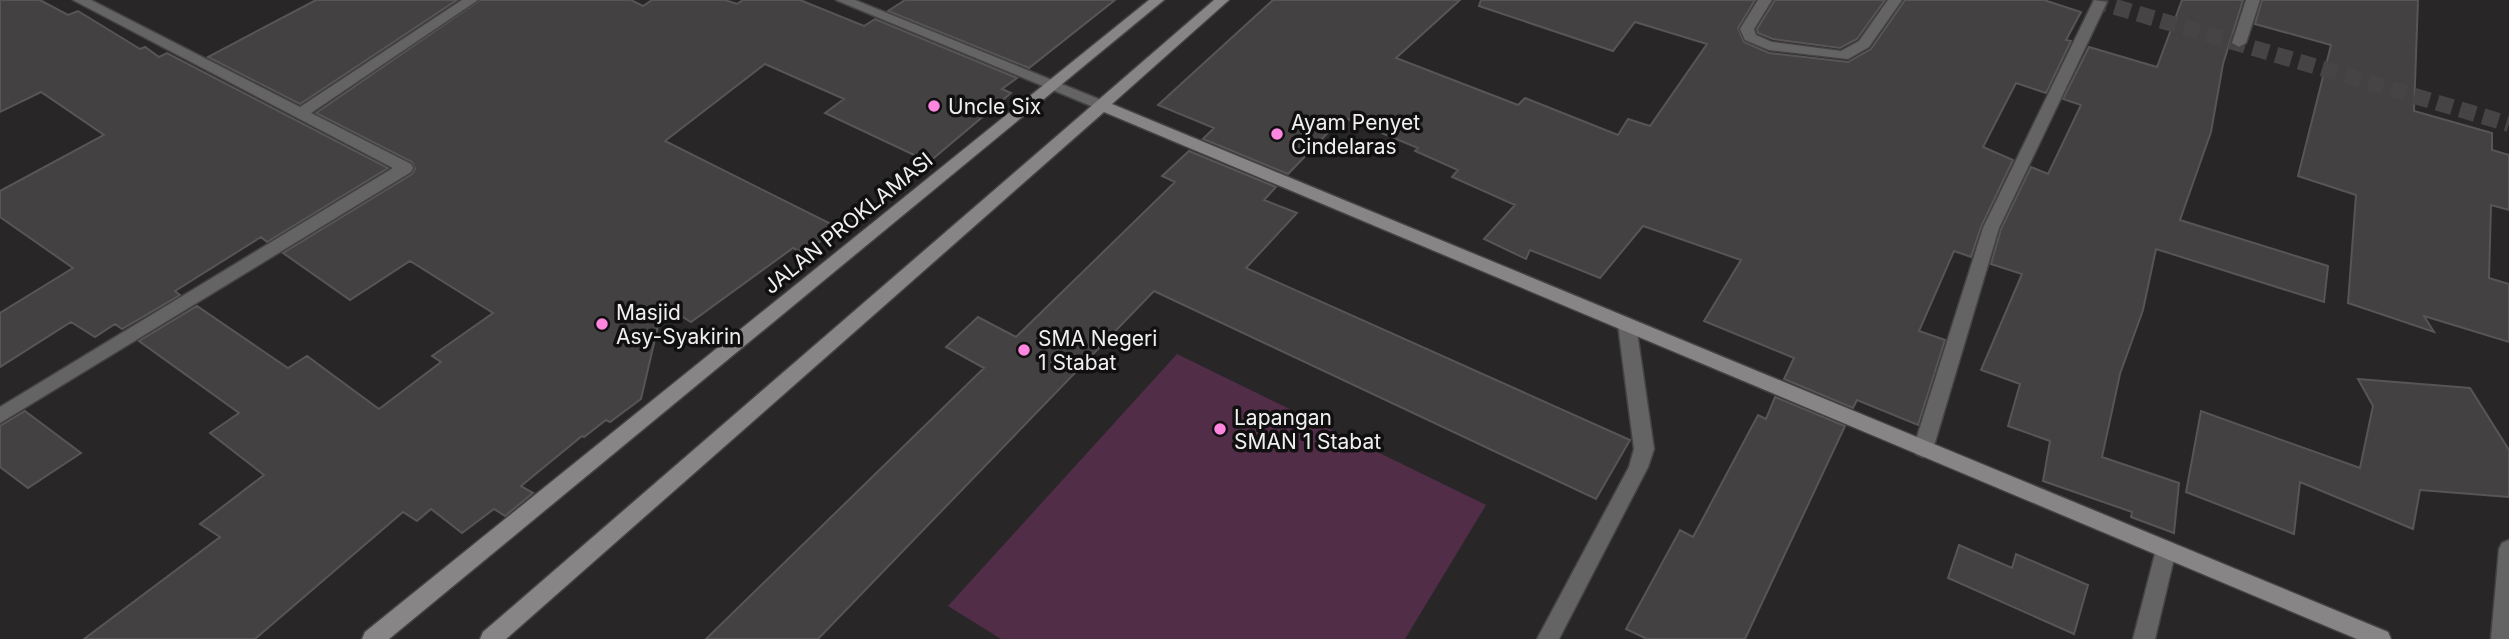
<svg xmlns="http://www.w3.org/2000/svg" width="2509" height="639" viewBox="0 0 2509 639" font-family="Inter,sans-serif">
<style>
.green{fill:#522d48}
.building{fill:#444143;stroke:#585557;stroke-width:2}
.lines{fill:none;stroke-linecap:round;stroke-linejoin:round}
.street-tunnel{stroke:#474446;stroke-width:16;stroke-dasharray:16 8;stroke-linecap:butt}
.lane-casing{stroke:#454244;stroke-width:3}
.street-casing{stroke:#454244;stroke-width:3}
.secondary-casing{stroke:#454244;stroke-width:3}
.lane{fill:#656464;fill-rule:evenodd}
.street{fill:#656464;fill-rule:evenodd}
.secondary{fill:#888587;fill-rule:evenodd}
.poi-dot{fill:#fe85e0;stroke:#111011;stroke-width:2.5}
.labels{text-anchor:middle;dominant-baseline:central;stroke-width:7;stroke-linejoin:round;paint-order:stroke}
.poi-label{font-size:21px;fill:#f1eff0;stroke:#111011;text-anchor:start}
.street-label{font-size:21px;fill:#f1eff0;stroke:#111011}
</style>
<rect width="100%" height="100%" fill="#292628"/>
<!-- green -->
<path class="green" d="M1177,354L1486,505L1405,639H1001L948,606Z"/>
<!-- building -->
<path class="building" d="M0,0H40L68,15L78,11L140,49L145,47L159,57L167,53L388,168L267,242L261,237L175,291L180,295L122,329L115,324L95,337L71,322L0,367V313L73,268L0,217V191L104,135L41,92L0,112Z
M316,0H457L300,104L208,57Z
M480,0H631L643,6L652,0H725L737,4L743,0H800L864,26L875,19L1017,78L1002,89L1011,93L929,162L825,113L844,99L765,64L665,141L837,227L805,254L793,248L691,322L663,305L641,399L610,422L606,420L584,437L582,436L521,486L533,493L505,516L494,509L462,533L431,509L417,521L403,512L255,639H84L220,537L200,524L264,475L210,433L239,413L139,341L197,306L288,368L307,356L379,409L441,362L432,356L493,313L410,261L350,300L283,253L412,174L415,169L412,162L316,113Z
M905,0H1115L1029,68L888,11Z
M1273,0H1460L1396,58L1518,105L1525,98L1618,135L1628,119L1650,126L1707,44L1635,22L1613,51L1479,6L1481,0H1755L1738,28L1744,42L1769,53L1848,62L1871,49L1905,0H2044L2081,12L2066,40L2071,41L2046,93L2016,83L1983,147L2013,160L1981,227L1971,257L1954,251L1919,331L1945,340L1918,425L1857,400L1853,408L1784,379L1794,358L1704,321L1741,260L1643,226L1600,278L1530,250L1526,259L1484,239L1515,205L1452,177L1458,170L1415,151L1418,148L1343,117L1288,174L1203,139L1214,128L1158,105Z
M1775,0H1885L1857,39L1840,48L1773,39L1758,33L1757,29Z
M2182,0H2243L2223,64L2211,132L2180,220L2328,266L2324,302L2156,249L2143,310L2120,374L2102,457L2179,483L2174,533L2131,517L2132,512L2043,481L2050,441L2008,426L2020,384L1981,370L2022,274L1991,264L2001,229L2031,167L2048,174L2081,105L2063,99L2089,47L2157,67Z
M2262,0H2418L2414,111L2492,133V150L2509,155V210L2491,205L2489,278L2509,284V342L2424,316L2434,332L2348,303L2356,195L2298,176L2331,45L2255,24Z
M1189,151L1276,187L1264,200L1297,213L1246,268L1630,440L1596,499L1154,291L818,639H706L984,368L946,347L978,317L1016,337L1175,182L1162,176Z
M2358,379L2470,388L2509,450V497L2420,490L2413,529L2300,482L2294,534L2186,492L2201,411L2360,468L2373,406Z
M1775,397L1845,426L1745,639H1647L1626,629L1680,530L1693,537L1758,415L1766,419Z
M25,411L81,453L28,488L0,467V426Z
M1959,545L2012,568L2016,554L2088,585L2074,634L1948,578Z"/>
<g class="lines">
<!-- street-tunnel -->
<path class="street-tunnel" d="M2092,0L2509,124"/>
<!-- lane casing -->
<g class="lane-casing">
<path id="lane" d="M1627,319L1636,325L1654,449L1648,467L1559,639H1537L1629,467L1634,449L1618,325Z
M2509,540V639H2491L2499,549L2502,543Z"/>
</g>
<!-- street casing -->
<g class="street-casing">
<path id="street" d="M73,0H91L300,107L462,0H478L311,113L411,164L413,168L411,172L0,423V407L393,168Z
M836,0H855L1106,102L1108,105L1106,108H1096Z
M1758,0H1772L1754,29L1756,35L1772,42L1841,51L1859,41L1888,0H1902L1869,47L1848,59L1769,50L1745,40L1740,29Z
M2094,0L2107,2L1999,228L1933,449L1930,454L1923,457L1916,454L1913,449L1983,228Z
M2246,0H2260L2246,43L2239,47L2232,43Z
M2166,541L2173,544L2176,550L2155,639H2133L2156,550L2159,544Z"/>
</g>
<!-- secondary casing -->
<g class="secondary-casing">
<path id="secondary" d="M1149,0H1164L389,639H362L365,632Z
M1214,0H1229L1112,104L2388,632L2391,639H2357L1104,112L506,639H480L483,632Z"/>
</g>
<!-- lane -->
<use href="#lane" class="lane"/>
<!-- street -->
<use href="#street" class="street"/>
<!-- secondary -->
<use href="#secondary" class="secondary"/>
</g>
<!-- markers -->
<g class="poi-dot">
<circle cx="934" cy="106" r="7"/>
<circle cx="1277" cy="134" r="7"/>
<circle cx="602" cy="324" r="7"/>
<circle cx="1024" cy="350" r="7"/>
<circle cx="1220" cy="429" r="7"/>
</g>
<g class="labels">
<!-- poi labels -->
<g class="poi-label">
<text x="948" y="106">Uncle Six</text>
<text x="1291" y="122">Ayam Penyet<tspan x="1291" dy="24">Cindelaras</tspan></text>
<text x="616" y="312">Masjid<tspan x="616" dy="24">Asy-Syakirin</tspan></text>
<text x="1038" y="338">SMA Negeri<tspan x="1038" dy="24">1 Stabat</tspan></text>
<text x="1234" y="417">Lapangan<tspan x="1234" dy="24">SMAN 1 Stabat</tspan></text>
</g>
<!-- street labels -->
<g class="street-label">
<text transform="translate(848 223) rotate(-39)">JALAN PROKLAMASI</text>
</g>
</g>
</svg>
